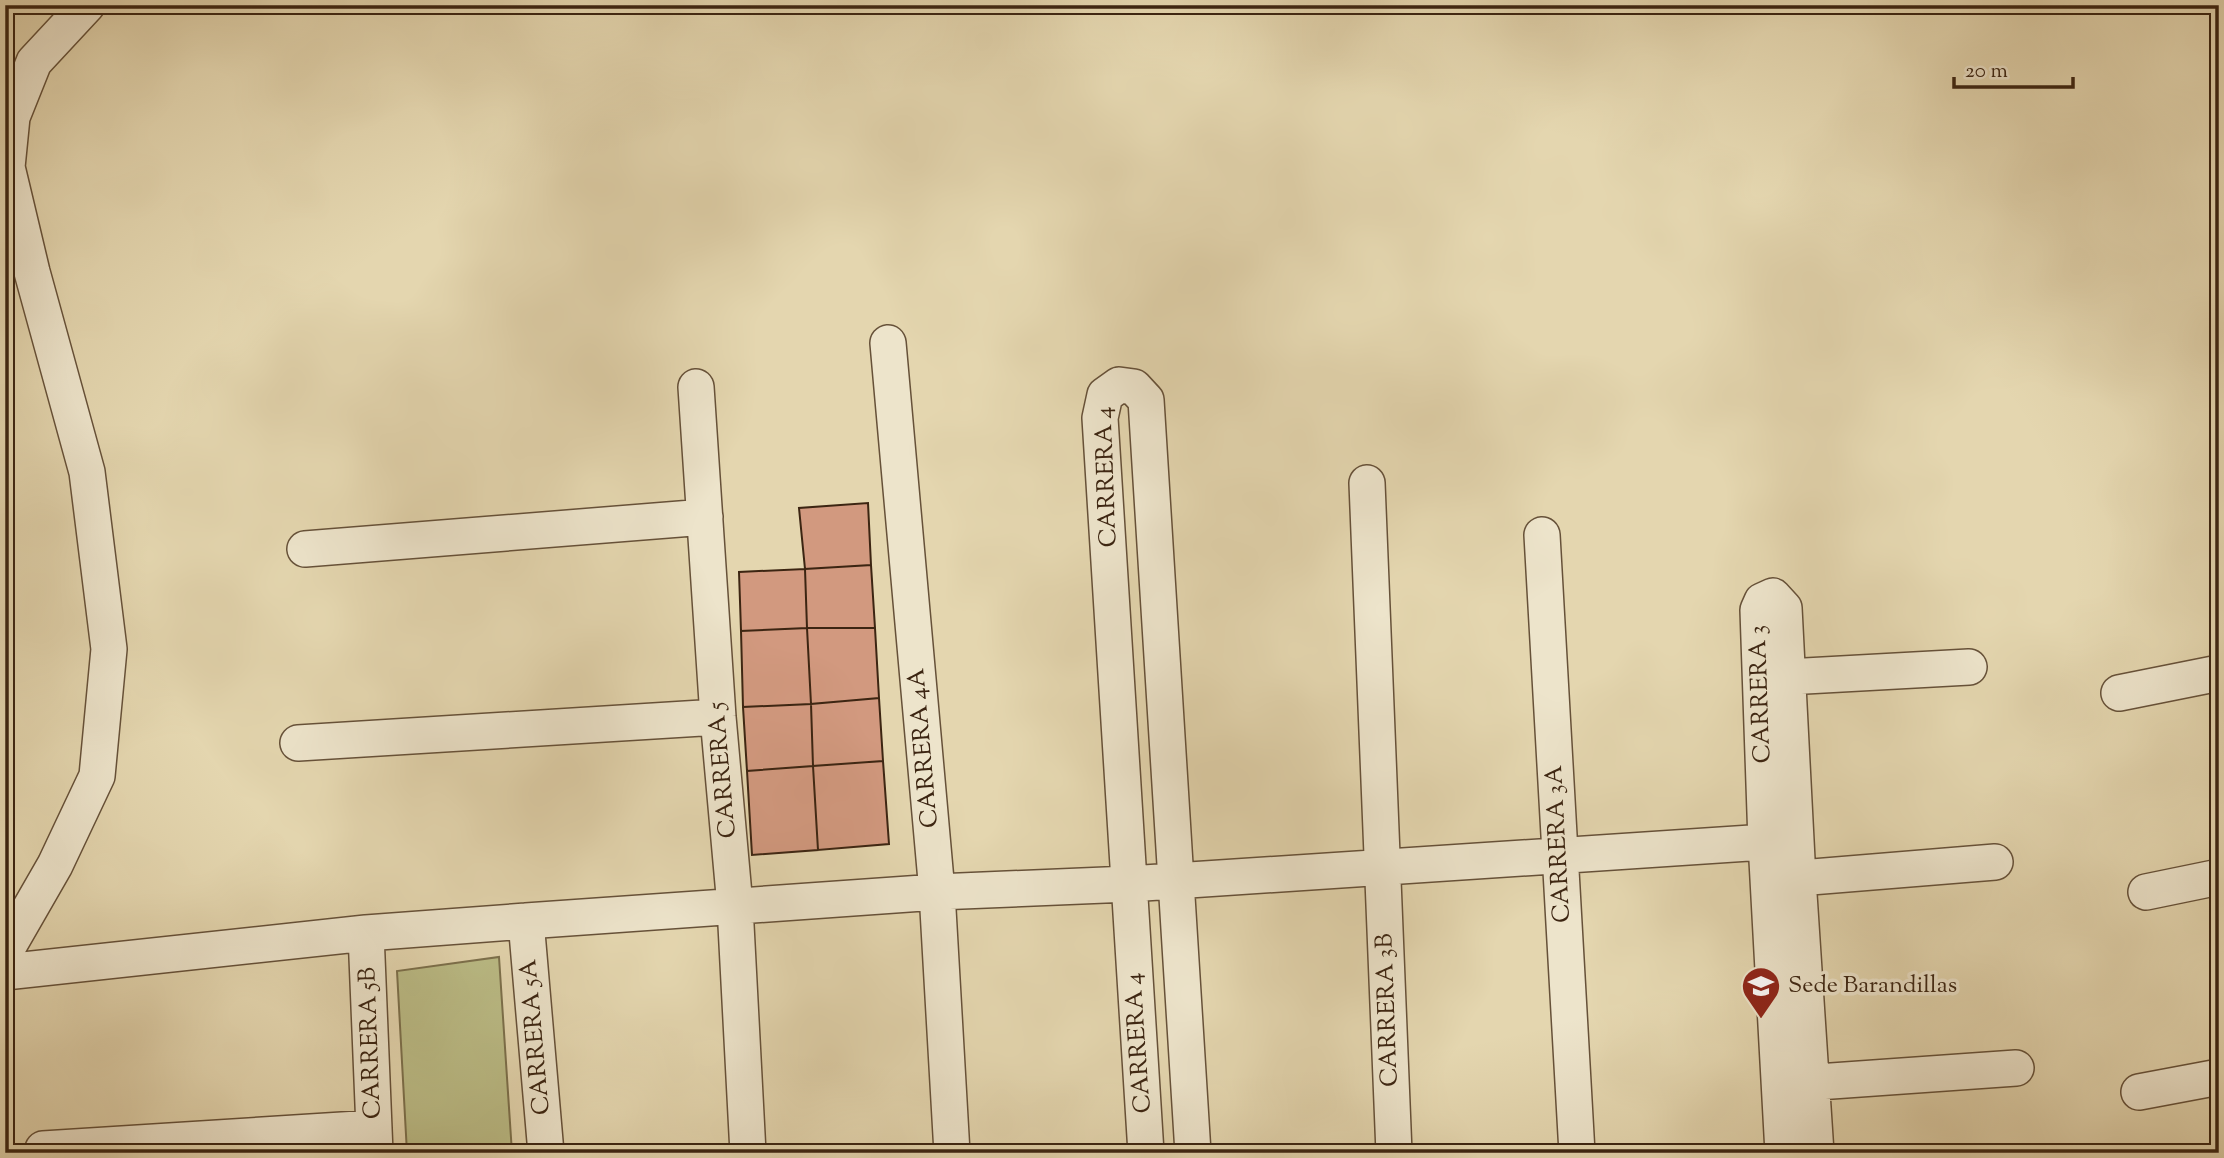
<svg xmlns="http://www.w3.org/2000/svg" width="2224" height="1158" viewBox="0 0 2224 1158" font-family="'Sorts Mill Goudy',serif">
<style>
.green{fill:#bbbc86;stroke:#7c704c;stroke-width:2}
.building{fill:#d2997f;stroke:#3c2512;stroke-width:2}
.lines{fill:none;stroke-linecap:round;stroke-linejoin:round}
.street-casing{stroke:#665139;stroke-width:38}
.street{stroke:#ede4cb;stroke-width:35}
.labels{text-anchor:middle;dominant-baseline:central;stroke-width:7;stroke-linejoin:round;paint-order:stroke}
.street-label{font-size:24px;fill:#3c2512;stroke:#ede4cb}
.poi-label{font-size:24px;fill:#3c2512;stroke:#ede4cb;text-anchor:start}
</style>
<rect width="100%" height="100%" fill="#e4d6af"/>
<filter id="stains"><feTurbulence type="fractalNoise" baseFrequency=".00286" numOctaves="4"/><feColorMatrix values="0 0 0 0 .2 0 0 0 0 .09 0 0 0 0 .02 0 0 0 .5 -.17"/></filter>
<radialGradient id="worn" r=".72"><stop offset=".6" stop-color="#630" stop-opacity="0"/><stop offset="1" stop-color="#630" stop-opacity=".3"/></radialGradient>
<!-- green -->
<path class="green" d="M499,957L512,1153H407L397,971Z"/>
<!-- building -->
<path class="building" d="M868,503L871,565L805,569L799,508Z
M871,565L875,628H807L805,569Z
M805,569L807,628L741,631L739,572Z
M807,628H875L879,698L811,704Z
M807,628L811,704L743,707L741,631Z
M879,698L883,761L813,766L811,704Z
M811,704L813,766L747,771L743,707Z
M883,761L889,844L818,850L813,766Z
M813,766L818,850L752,855L747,771Z"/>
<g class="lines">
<!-- street casing -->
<g class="street-casing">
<path id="street" d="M888,343L937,892L952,1153
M696,387L718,717L735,906L748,1153
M1367,483L1394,1153
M1542,535L1577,1153
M305,549L705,517
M1787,677L1969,667
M2119,693L2219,673
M298,743L718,717
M1775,880L1995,862
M2146,892L2219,877
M526,921L546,1153
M366,933L375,1153
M5,952L55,865L97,776L109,649L87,472L32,272L7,167L12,117L34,62L87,5
M5,972L366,933L526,921L937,892L1129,884L1796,840
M1789,1084L2016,1068
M2139,1092L2219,1077
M43,1149L374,1128
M1146,1153L1100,418L1105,395L1119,385L1134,387L1146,400L1193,1153
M1783,1153L1766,842L1758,610L1762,601L1773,596L1784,608L1798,879L1816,1153"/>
</g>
<!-- street -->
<use href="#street" class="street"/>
</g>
<!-- icons -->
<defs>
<g id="university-pin" transform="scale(2.0125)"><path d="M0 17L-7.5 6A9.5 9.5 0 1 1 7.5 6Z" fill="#8f2418" stroke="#ede4cb"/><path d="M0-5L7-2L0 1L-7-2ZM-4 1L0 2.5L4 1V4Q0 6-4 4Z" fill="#fff"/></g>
</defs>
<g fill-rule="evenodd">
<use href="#university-pin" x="1761" y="986"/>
</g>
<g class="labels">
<!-- street labels -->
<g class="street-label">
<text transform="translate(1107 477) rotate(-92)">CARRERA 4</text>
<text transform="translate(1761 694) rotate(-92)">CARRERA 3</text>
<text transform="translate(924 748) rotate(-95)">CARRERA 4A</text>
<text transform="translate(723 770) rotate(-95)">CARRERA 5</text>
<text transform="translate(1559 844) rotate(-93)">CARRERA 3A</text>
<text transform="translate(1388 1010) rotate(-92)">CARRERA 3B</text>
<text transform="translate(536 1037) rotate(-95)">CARRERA 5A</text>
<text transform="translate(371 1043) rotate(-92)">CARRERA 5B</text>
<text transform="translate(1139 1043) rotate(-94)">CARRERA 4</text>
</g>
<!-- poi labels -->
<g class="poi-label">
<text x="1788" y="986">Sede Barandillas</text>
</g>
</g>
<!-- margin -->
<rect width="2224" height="1158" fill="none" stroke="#e4d6af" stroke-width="28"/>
<rect x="7" y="7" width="2210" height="1144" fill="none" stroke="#3c2512" stroke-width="3.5"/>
<rect x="14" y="14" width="2196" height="1130" fill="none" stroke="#3c2512" stroke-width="2"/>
<!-- scale -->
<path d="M1954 77v10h119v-10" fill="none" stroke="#3c2512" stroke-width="3.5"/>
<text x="1965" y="77" font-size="21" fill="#3c2512" stroke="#ede4cb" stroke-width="5" paint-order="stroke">20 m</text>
<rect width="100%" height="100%" filter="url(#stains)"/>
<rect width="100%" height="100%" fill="url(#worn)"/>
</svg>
